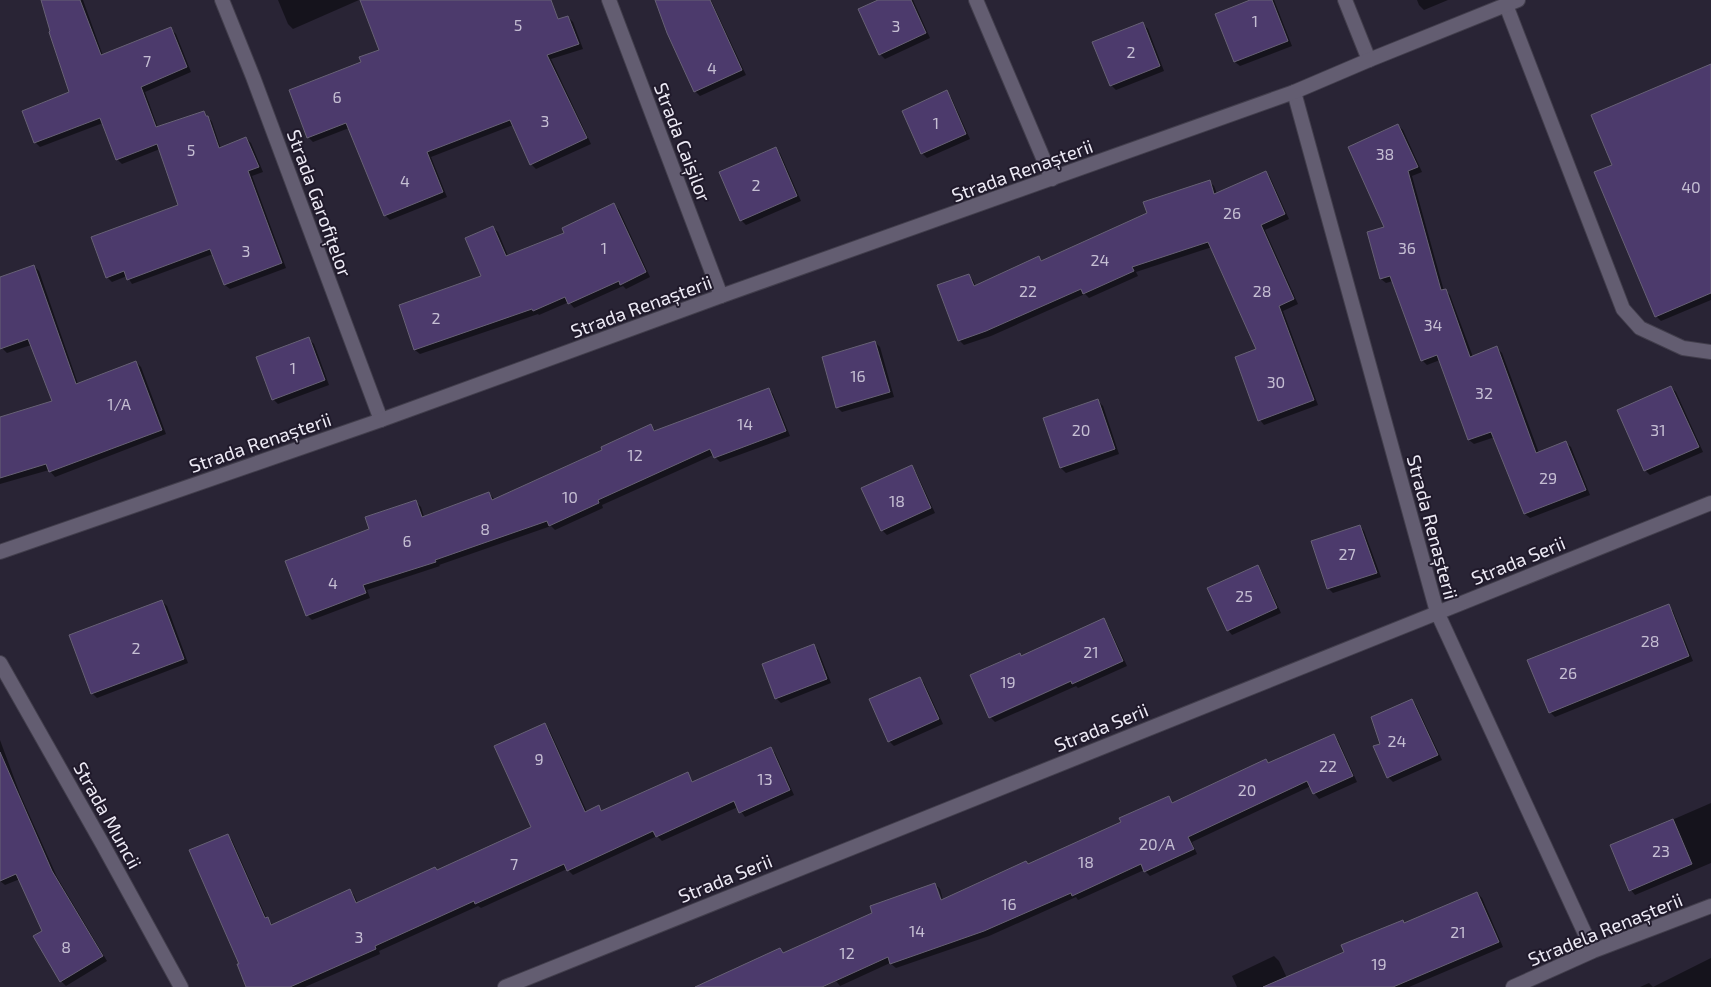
<svg xmlns="http://www.w3.org/2000/svg" width="1711" height="987" viewBox="0 0 1711 987" font-family="'Exo 2',sans-serif">
<style>
.shadow{fill:#0007;fill-rule:evenodd}
.building{fill:#4c3a6c;stroke:#676175}
.lines{fill:none;stroke-linecap:round;stroke-linejoin:round}
.service-casing{stroke:#423e4c;stroke-width:16}
.minor-casing{stroke:#423e4c;stroke-width:16}
.tertiary-casing{stroke:#423e4c;stroke-width:16}
.service{stroke:#635d71;stroke-width:14}
.minor{stroke:#635d71;stroke-width:14}
.tertiary{stroke:#635d71;stroke-width:14}
.labels{text-anchor:middle;dominant-baseline:central;stroke-width:4;stroke-linejoin:round;paint-order:stroke}
.number-label{font-size:16px;fill:#c5bed3}
.street-label{font-size:19px;fill:#edeaf5;stroke:#201a2b}
</style>
<rect width="100%" height="100%" fill="#292435"/>
<!-- shadow -->
<path class="shadow" d="M42,0H83L103,56L171,29L176,34L191,72L145,92L158,128L204,112L212,122L221,149L246,138L251,143L263,172L252,176L286,268L230,289L225,285L213,254L132,284L127,276L112,282L107,277L180,206L160,149L122,164L117,159L103,123L40,147L35,142L71,93Z
M278,0H359L293,29L288,24Z
M657,0H711L746,75L700,96L695,91Z
M880,0H913L930,38L885,59L880,54Z
M1253,0H1274L1292,46L1240,66L1235,62Z
M1417,0H1448L1424,10L1419,5Z
M568,17L573,22L583,49L551,59L591,144L536,169L531,164L513,125L431,157L447,197L390,220L385,215L349,128L313,142L308,137Z
M1143,24L1148,29L1164,71L1116,90L1111,85Z
M1711,66V300L1661,321L1656,316L1613,166Z
M946,92L951,97L970,139L927,158L922,153Z
M1398,125L1403,130L1422,172L1412,176L1444,291L1445,290L1450,295L1473,357L1497,348L1502,353L1539,453L1566,443L1571,447L1590,495L1530,518L1525,514L1495,437L1474,444L1469,440L1440,360L1427,365L1422,360L1393,281L1386,283L1381,279Z
M775,148L780,153L801,201L746,225L741,220Z
M1266,172L1270,177L1289,219L1265,230L1298,304L1283,311L1318,405L1264,425L1260,420L1258,350L1212,247L1136,272L1138,276L1089,298L1085,294L991,336L964,345L959,340L968,275L973,280L976,287L1039,258L1043,262L1149,214L1209,181L1214,186L1217,194Z
M614,205L619,210L650,277L626,289L623,286L574,308L569,302L539,315L538,314L420,354L415,350L400,305L483,277L493,228L498,232L508,256L565,233Z
M34,266L39,271L78,384L136,362L141,367L166,434L55,477L49,470L0,484V418L53,402L31,345L7,353L2,348L0,341V278Z
M309,339L314,344L329,385L278,404L273,399Z
M875,342L880,347L894,397L842,412L837,407Z
M1671,387L1676,392L1703,452L1650,475L1645,470Z
M769,389L773,394L790,436L720,462L713,455L602,505L603,508L555,530L551,526L439,565L440,566L367,590L370,598L312,620L308,616L287,562L371,530L416,502L421,507L424,517L489,493L495,500L604,451L651,426L657,432Z
M1098,401L1103,406L1119,454L1066,473L1061,468L1044,419Z
M912,467L916,472L935,513L887,535L882,530Z
M1360,526L1364,531L1381,577L1333,593L1328,588Z
M1258,567L1262,572L1281,613L1232,635L1228,630Z
M162,601L167,606L188,663L97,698L92,693Z
M1668,606L1673,611L1693,661L1555,717L1550,712Z
M1103,620L1108,625L1127,666L1078,688L1076,686L995,722L991,718L1077,679L1076,677L991,716V718L972,676L1020,654L1022,657Z
M813,646L818,650L831,683L781,703L776,698Z
M919,678L924,683L943,724L894,746L889,741Z
M1412,700L1416,705L1442,760L1393,782L1388,777L1382,744Z
M544,725L549,729L587,812L598,807L603,812L687,773L694,783L770,748L775,753L794,795L745,817L738,807L662,841L657,836L573,875L567,869L481,908L478,906L379,951L380,954L305,987H248L240,964L227,835L232,840L267,919L273,925L350,891L354,895L358,904L437,871L533,828Z
M1333,735L1338,740L1357,782L1319,799L1315,794L1311,786L1192,842L1197,854L1150,876L1144,870L1078,900L1076,897L989,936L896,968L890,963L840,986L836,981L823,987H699L780,950L785,954L935,884L940,889L943,900L1029,865L1123,823L1168,797L1174,804L1266,760L1270,764ZM936,888H938L944,905L942,906Z
M0,740L20,794L57,877L107,961L66,986L61,981L44,931L20,879L5,885L0,881Z
M1711,803V863L1635,895L1631,890L1612,846Z
M1477,893L1482,898L1503,947L1409,987H1237L1232,976L1274,956L1279,961L1287,978L1346,952L1403,921L1405,924Z
M1711,958V987H1640L1649,983L1653,987Z"/>
<!-- building -->
<path class="building" d="M41,0H80L101,55L171,27L187,67L141,87L156,127L204,111L206,116H208L219,148L246,137L259,167L248,171L282,263L224,285L210,249L127,280L124,271L106,278L91,237L178,205L157,144L116,160L100,118L34,143L22,111L69,92L49,32L50,31Z
M360,0H551L558,19L568,16L579,44L547,55L587,138L530,165L510,120L427,152L443,192L384,216L346,123L307,138L289,90L361,62L359,57L379,50Z
M655,0H710L742,70L694,92L667,33Z
M878,0H911L926,33L879,55L858,9Z
M1250,0H1272L1288,41L1234,62L1215,14Z
M1143,22L1160,66L1110,86L1092,42Z
M1711,64V293L1655,317L1594,172L1612,165L1591,115Z
M947,90L966,134L921,154L902,111Z
M1398,124L1418,167L1408,171L1441,290L1446,289L1470,357L1497,346L1536,453L1566,441L1586,490L1524,514L1491,432L1468,440L1437,355L1421,361L1390,276L1380,279L1367,232L1384,227L1348,147Z
M776,147L797,196L740,221L719,172Z
M1266,171L1285,214L1261,225L1294,299L1279,306L1314,400L1258,421L1235,357L1256,349L1208,242L1132,267L1134,271L1083,294L1081,289L986,331L958,341L937,285L969,274L974,286L1039,256L1041,261L1147,213L1143,202L1210,180L1214,194Z
M614,203L646,272L620,285L619,281L568,304L565,297L533,311L532,309L414,350L399,305L481,276L465,238L493,226L506,256L564,233L562,228Z
M34,265L76,384L136,361L162,430L49,472L46,464L0,478V417L52,401L28,339L0,349V277Z
M309,337L325,380L272,400L256,357Z
M875,341L890,392L836,408L822,357Z
M1671,386L1699,447L1644,471L1617,410Z
M769,388L786,431L714,458L710,449L598,500L599,503L549,526L547,521L435,560L436,562L363,585L366,593L306,616L285,561L369,529L365,517L416,500L422,517L489,492L492,500L602,450L601,447L651,424L654,431Z
M1098,399L1115,449L1060,468L1043,418Z
M912,465L931,508L881,531L861,488Z
M1360,525L1377,573L1327,589L1311,541Z
M1258,565L1277,608L1227,631L1207,588Z
M162,600L184,659L91,694L69,635Z
M1669,604L1689,656L1549,713L1527,660Z
M1104,618L1123,661L1072,684L1071,681L989,718L970,675L1020,653L1021,656Z
M814,644L827,679L775,699L762,664Z
M920,677L939,719L888,742L869,699Z
M1412,699L1438,755L1387,778L1373,746L1380,744L1371,717Z
M545,723L585,812L599,805L601,811L688,772L692,782L771,747L790,790L739,813L734,801L656,837L653,831L567,871L564,864L475,904L474,901L375,946L376,949L290,987H246L237,964H239L189,850L228,834L265,918L268,917L271,925L350,889L356,903L435,867L437,870L531,827L494,746Z
M1334,734L1353,776L1313,794L1307,781L1188,837L1194,849L1144,872L1141,864L1072,896L1071,893L984,931L890,964L888,957L822,987H695L780,948L783,953L872,913L870,906L935,883L941,900L1026,861L1028,864L1121,822L1119,818L1169,796L1172,803L1266,759L1268,763Z
M0,752L52,871L103,956L60,982L33,936L42,931L16,874L0,881Z
M1673,819L1692,864L1629,891L1610,845Z
M1477,892L1499,942L1393,987H1263L1344,952L1341,945L1403,920L1404,923Z"/>
<g class="lines">
<!-- service casing -->
<g class="service-casing">
<path id="service" d="M1506,5L1623,309L1640,328L1683,348L1711,352"/>
</g>
<!-- minor casing -->
<g class="minor-casing">
<path id="minor" d="M222,0L253,77L381,420
M609,0L721,296
M976,0L1052,179
M1345,0L1369,60
M1294,92L1437,612L1593,951
M0,663L102,843L181,987
M505,987L1711,503
M1513,987L1593,951L1711,906"/>
</g>
<!-- tertiary casing -->
<g class="tertiary-casing">
<path id="tertiary" d="M0,552L381,420L721,296L1294,92L1369,60L1518,0"/>
</g>
<!-- service -->
<use href="#service" class="service"/>
<!-- minor -->
<use href="#minor" class="minor"/>
<!-- tertiary -->
<use href="#tertiary" class="tertiary"/>
</g>
<g class="labels">
<!-- number labels -->
<g class="number-label">
<text x="1255" y="20">1</text>
<text x="518" y="24">5</text>
<text x="896" y="25">3</text>
<text x="1131" y="51">2</text>
<text x="147" y="60">7</text>
<text x="712" y="67">4</text>
<text x="337" y="96">6</text>
<text x="545" y="120">3</text>
<text x="936" y="122">1</text>
<text x="191" y="149">5</text>
<text x="1385" y="153">38</text>
<text x="405" y="180">4</text>
<text x="756" y="184">2</text>
<text x="1691" y="186">40</text>
<text x="1232" y="212">26</text>
<text x="604" y="247">1</text>
<text x="1407" y="247">36</text>
<text x="246" y="250">3</text>
<text x="1100" y="259">24</text>
<text x="1028" y="290">22</text>
<text x="1262" y="290">28</text>
<text x="436" y="317">2</text>
<text x="1433" y="324">34</text>
<text x="293" y="367">1</text>
<text x="858" y="375">16</text>
<text x="1276" y="381">30</text>
<text x="1484" y="392">32</text>
<text x="119" y="403">1/A</text>
<text x="745" y="423">14</text>
<text x="1081" y="429">20</text>
<text x="1658" y="429">31</text>
<text x="635" y="454">12</text>
<text x="1548" y="477">29</text>
<text x="570" y="496">10</text>
<text x="897" y="500">18</text>
<text x="485" y="528">8</text>
<text x="407" y="540">6</text>
<text x="1347" y="553">27</text>
<text x="333" y="582">4</text>
<text x="1244" y="595">25</text>
<text x="1650" y="640">28</text>
<text x="136" y="647">2</text>
<text x="1091" y="651">21</text>
<text x="1568" y="672">26</text>
<text x="1008" y="681">19</text>
<text x="1397" y="740">24</text>
<text x="539" y="758">9</text>
<text x="1328" y="765">22</text>
<text x="765" y="778">13</text>
<text x="1247" y="789">20</text>
<text x="1157" y="843">20/A</text>
<text x="1661" y="850">23</text>
<text x="1086" y="861">18</text>
<text x="514" y="863">7</text>
<text x="1009" y="903">16</text>
<text x="917" y="930">14</text>
<text x="1458" y="931">21</text>
<text x="359" y="936">3</text>
<text x="66" y="946">8</text>
<text x="847" y="952">12</text>
<text x="1379" y="963">19</text>
</g>
<!-- street labels -->
<g class="street-label">
<text transform="translate(683 142) rotate(69)">Strada Caișilor</text>
<text transform="translate(1022 170) rotate(-20)">Strada Renașterii</text>
<text transform="translate(320 203) rotate(70)">Strada Garofițelor</text>
<text transform="translate(641 306) rotate(-20)">Strada Renașterii</text>
<text transform="translate(260 442) rotate(-19)">Strada Renașterii</text>
<text transform="translate(1433 527) rotate(75)">Strada Renașterii</text>
<text transform="translate(1518 560) rotate(-22)">Strada Serii</text>
<text transform="translate(1101 727) rotate(-22)">Strada Serii</text>
<text transform="translate(108 815) rotate(61)">Strada Muncii</text>
<text transform="translate(725 878) rotate(-22)">Strada Serii</text>
<text transform="translate(1605 929) rotate(-22)">Stradela Renașterii</text>
</g>
</g>
</svg>
